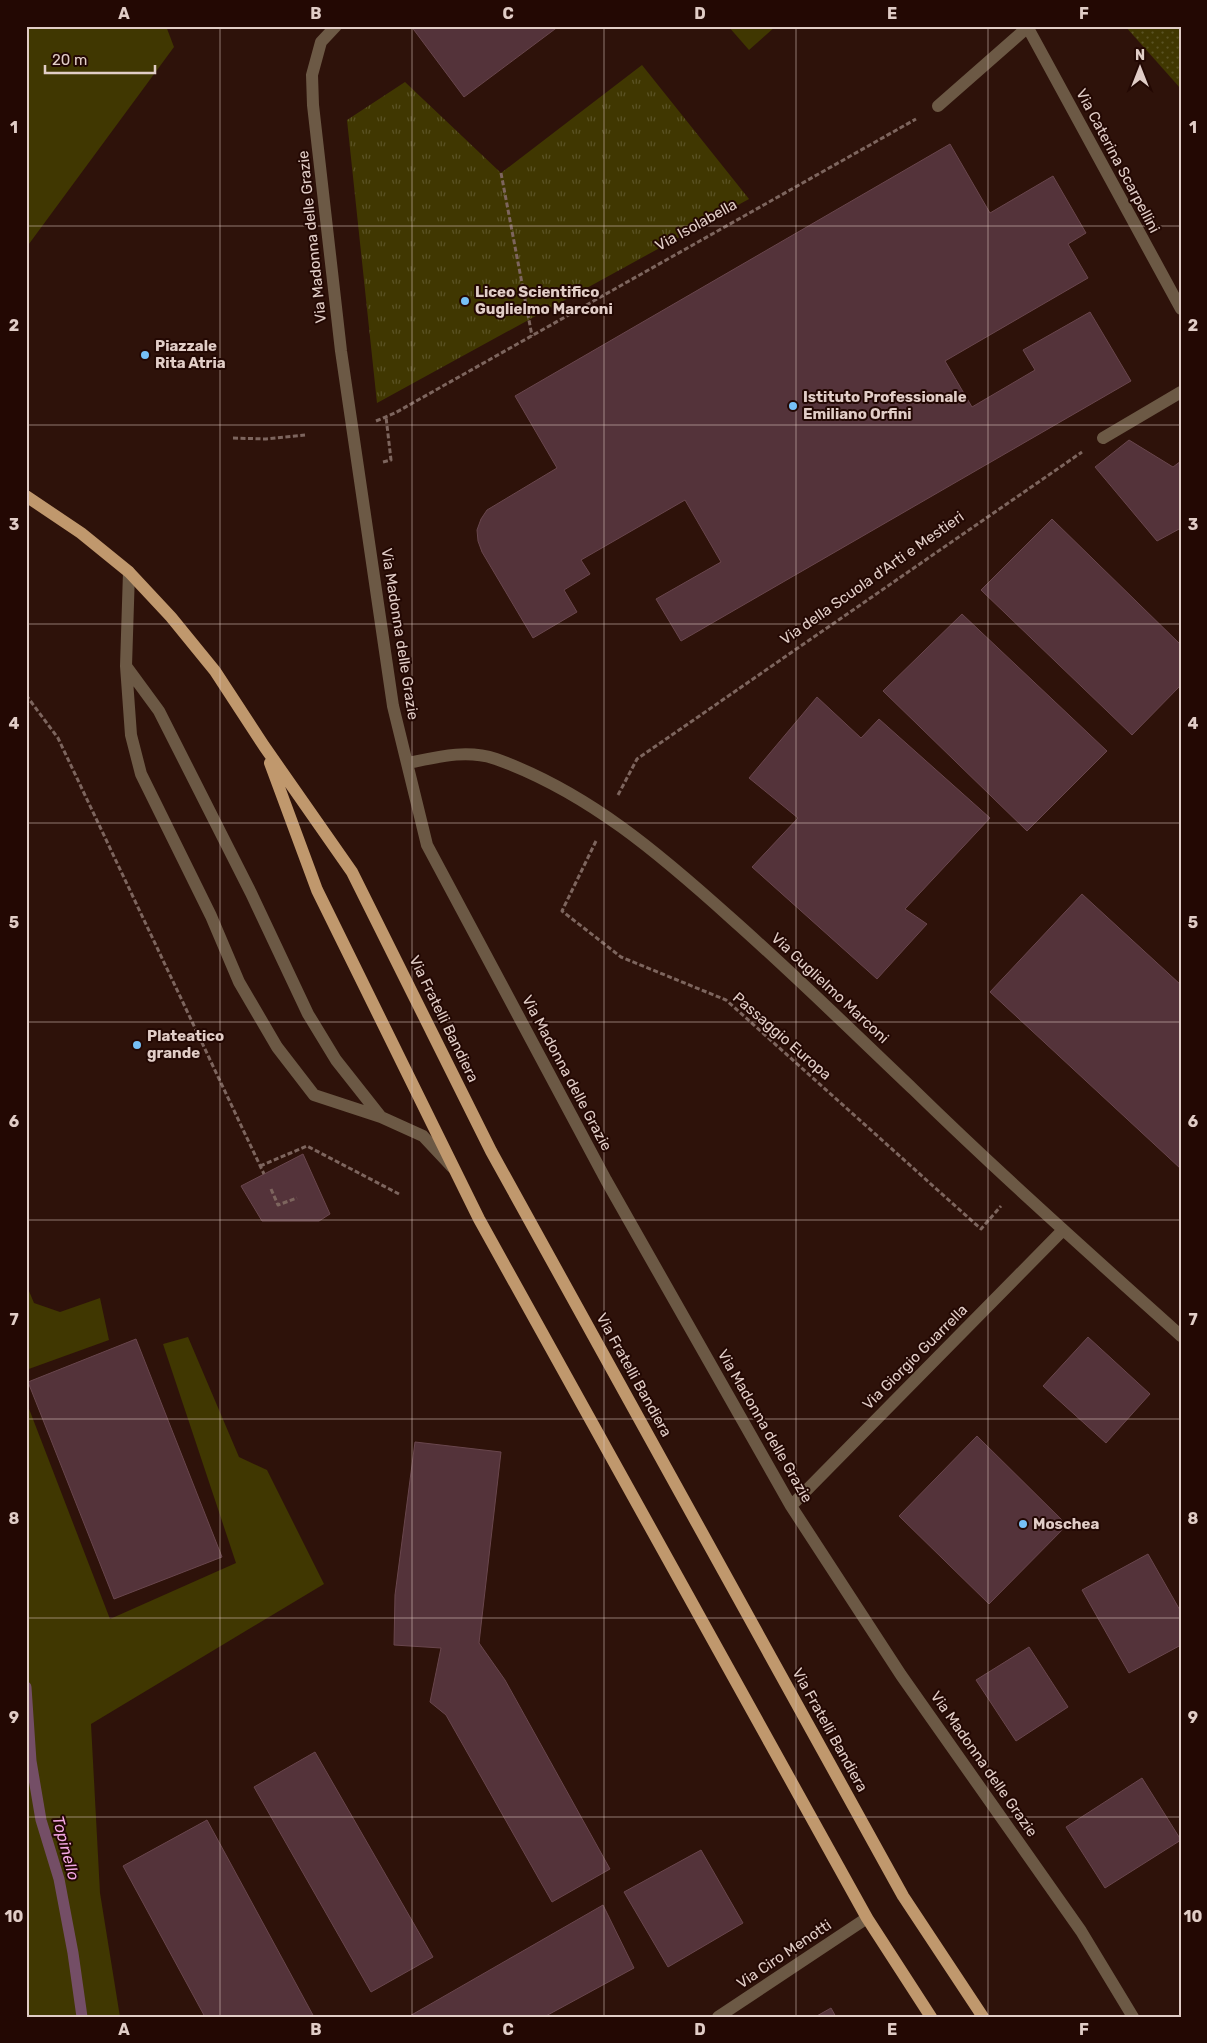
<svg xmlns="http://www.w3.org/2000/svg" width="1207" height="2043" viewBox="0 0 1207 2043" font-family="Rubik,sans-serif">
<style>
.grass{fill:#403701}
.park{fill:url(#park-tufts)}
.garden{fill:url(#garden-dots)}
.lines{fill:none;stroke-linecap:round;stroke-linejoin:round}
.stream{stroke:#744e66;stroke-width:11}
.building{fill:#54333a;stroke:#69464d}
.path{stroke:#7d655e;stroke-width:3;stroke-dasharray:5 2.5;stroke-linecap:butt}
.minor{stroke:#6c5945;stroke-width:12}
.major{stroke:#c0986d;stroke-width:12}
.grid{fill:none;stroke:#e1cdc7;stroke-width:1;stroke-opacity:0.55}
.poi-dot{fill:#76c0f7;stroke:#230803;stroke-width:2}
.labels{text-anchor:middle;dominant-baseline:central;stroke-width:4;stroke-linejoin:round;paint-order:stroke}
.street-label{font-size:15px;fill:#e1cdc7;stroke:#230803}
.poi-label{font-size:15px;font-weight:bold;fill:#e1cdc7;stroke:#230803;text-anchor:start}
.water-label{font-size:16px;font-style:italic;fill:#f5a8e4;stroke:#230803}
.neatline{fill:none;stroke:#e1cdc7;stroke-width:2}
.grid-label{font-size:16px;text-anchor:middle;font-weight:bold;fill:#e1cdc7}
</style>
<defs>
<pattern id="park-tufts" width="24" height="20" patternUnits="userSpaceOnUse" patternTransform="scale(1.25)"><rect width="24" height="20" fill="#403701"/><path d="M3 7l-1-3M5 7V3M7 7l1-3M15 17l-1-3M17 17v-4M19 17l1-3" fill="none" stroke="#5b5325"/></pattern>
<pattern id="garden-dots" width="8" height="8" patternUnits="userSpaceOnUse" patternTransform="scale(1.25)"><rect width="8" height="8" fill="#403701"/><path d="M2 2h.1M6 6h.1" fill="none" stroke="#5b5325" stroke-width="1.8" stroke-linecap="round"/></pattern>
</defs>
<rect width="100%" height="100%" fill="#2e120a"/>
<!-- grass -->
<path class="grass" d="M26,26H166L174,47L26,248Z
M728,26H776L749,50Z
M26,1284L34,1303L60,1312L100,1298L109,1340L26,1370Z
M188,1337L239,1457L267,1470L324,1584L91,1724L100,1893L120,2017H26V1401L110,1619L236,1563L163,1344Z"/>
<!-- park -->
<path class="park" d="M642,65L749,199L377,403L347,120L405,82L501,173Z"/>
<!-- garden -->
<path class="garden" d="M1125,26H1181V89Z"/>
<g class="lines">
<!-- stream -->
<path class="stream" d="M26,1687L31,1761L41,1820L59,1879L73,1953L82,2017"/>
</g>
<!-- building -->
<path class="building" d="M411,26H559L464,97Z
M950,144L990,213L1053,176L1086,233L1068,244L1088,278L945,361L972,407L1035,370L1023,350L1090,312L1131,381L681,641L656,599L721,562L685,500L581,560L590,574L564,590L577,612L533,638L482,552L478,541L477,530L481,519L487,510L557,468L515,396Z
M1129,440L1173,467L1181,461V528L1157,541L1095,467Z
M1052,519L1181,645V685L1132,735L981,590Z
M962,614L1107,751L1027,831L883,691Z
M817,697L861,738L879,719L990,818L905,909L927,924L877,979L752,867L798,818L749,778Z
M1082,894L1181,985V1169L990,992Z
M303,1154L330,1214L319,1221H262L241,1186Z
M1088,1337L1150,1394L1106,1443L1043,1386Z
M136,1339L222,1557L114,1599L28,1382Z
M977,1436L1067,1525L989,1604L899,1516Z
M415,1442L501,1452L479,1643L505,1680L610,1869L552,1902L446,1715L430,1702L441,1648L394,1645L395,1595Z
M1148,1554L1181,1612V1645L1129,1673L1082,1590Z
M1029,1647L1068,1707L1016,1741L976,1680Z
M315,1752L433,1957L371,1992L254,1787Z
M1142,1778L1181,1840L1105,1888L1066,1827Z
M207,1820L314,2017H205L123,1866Z
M701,1850L743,1923L668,1967L624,1892Z
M603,1905L634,1968L544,2017H408Z
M831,2008L836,2017H815Z"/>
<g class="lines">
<!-- path -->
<path class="path" d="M501,173L532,336
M376,421L395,413L916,119
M233,438L266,439L305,435
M383,462L391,460L386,417
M26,695L58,738L264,1174
M618,795L637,759L1082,452
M596,841L562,911L621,957L726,1000L981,1229L1001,1206
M260,1166L307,1146L399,1194
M271,1189L278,1205L297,1198"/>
<!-- minor -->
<path class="minor" d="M336,26L321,42L312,75L313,105L341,351L393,706L427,845L606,1180L791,1506L901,1675L1081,1931L1133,2017
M1028,28L1181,309
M938,106L1029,26
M1103,438L1181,392
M129,572L126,666L131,735L141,774L211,916L239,982L277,1047L314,1095L381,1117L423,1136L452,1167
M126,666L159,711L251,893L308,1014L336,1060L381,1117
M408,763C437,757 467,749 496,759C588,792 661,855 733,920C795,975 854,1033 914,1090C1001,1175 1091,1255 1181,1336
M791,1506L1063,1230
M718,2017L867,1918"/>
<!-- major -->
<path class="major" d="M26,496L81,533L129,572L171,617L215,671L264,746L352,872L491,1151L903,1896L983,2017
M270,763L317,890L479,1219L867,1918L931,2017"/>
</g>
<!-- grid -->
<path class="grid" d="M220,26V2017M412,26V2017M604,26V2017M796,26V2017M988,26V2017M26,226H1181M26,425H1181M26,624H1181M26,823H1181M26,1022H1181M26,1220H1181M26,1419H1181M26,1618H1181M26,1817H1181"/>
<!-- markers -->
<g class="poi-dot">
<circle cx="465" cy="301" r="5"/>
<circle cx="145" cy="355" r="5"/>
<circle cx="793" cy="406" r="5"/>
<circle cx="137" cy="1045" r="5"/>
<circle cx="1023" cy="1524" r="5"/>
</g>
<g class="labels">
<!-- street labels -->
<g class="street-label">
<text transform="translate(1118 161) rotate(62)">Via Caterina Scarpellini</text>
<text transform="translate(696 225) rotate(-29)">Via Isolabella</text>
<text transform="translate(312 237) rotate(-96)">Via Madonna delle Grazie</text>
<text transform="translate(872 578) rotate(-35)">Via della Scuola d'Arti e Mestieri</text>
<text transform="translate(400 634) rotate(81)">Via Madonna delle Grazie</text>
<text transform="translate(830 988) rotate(43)">Via Guglielmo Marconi</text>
<text transform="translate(444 1019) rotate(64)">Via Fratelli Bandiera</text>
<text transform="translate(782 1036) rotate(41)">Passaggio Europa</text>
<text transform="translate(567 1073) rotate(62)">Via Madonna delle Grazie</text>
<text transform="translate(915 1357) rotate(-45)">Via Giorgio Guarrella</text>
<text transform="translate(634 1375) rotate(61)">Via Fratelli Bandiera</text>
<text transform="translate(765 1426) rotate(60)">Via Madonna delle Grazie</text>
<text transform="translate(830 1730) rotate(61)">Via Fratelli Bandiera</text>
<text transform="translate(984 1764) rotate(55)">Via Madonna delle Grazie</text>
<text transform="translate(784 1954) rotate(-34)">Via Ciro Menotti</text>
</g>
<!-- poi labels -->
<g class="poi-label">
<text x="475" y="292">Liceo Scientifico<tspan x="475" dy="17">Guglielmo Marconi</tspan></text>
<text x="155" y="346">Piazzale<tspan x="155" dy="17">Rita Atria</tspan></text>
<text x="803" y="397">Istituto Professionale<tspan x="803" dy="17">Emiliano Orfini</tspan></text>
<text x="147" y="1036">Plateatico<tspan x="147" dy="17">grande</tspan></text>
<text x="1033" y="1524">Moschea</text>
</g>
<!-- water labels -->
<g class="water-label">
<text transform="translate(66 1848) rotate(75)">Topinello</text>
</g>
</g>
<!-- border -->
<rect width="1207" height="2043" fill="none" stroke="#230803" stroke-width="55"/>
<!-- north arrow -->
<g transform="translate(1140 68)" stroke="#230803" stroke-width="4" paint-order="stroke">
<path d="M0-4L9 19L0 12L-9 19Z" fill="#e1cdc7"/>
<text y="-8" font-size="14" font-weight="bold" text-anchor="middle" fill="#e1cdc7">N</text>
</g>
<!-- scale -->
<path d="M45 65v8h110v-8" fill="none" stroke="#e1cdc7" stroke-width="2.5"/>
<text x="52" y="65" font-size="15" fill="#e1cdc7" stroke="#230803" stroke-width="4" paint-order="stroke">20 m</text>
<rect x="28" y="28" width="1152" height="1988" class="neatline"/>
<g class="grid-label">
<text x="124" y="19">A</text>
<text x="316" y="19">B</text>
<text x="508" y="19">C</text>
<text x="700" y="19">D</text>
<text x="892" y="19">E</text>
<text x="1084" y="19">F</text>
<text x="14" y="133">1</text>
<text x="1193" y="133">1</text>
<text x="14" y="331">2</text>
<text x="1193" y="331">2</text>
<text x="14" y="530">3</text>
<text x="1193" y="530">3</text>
<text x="14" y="729">4</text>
<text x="1193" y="729">4</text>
<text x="14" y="928">5</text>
<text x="1193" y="928">5</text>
<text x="14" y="1127">6</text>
<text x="1193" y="1127">6</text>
<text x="14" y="1325">7</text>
<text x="1193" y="1325">7</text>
<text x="14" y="1524">8</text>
<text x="1193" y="1524">8</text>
<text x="14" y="1723">9</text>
<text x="1193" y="1723">9</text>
<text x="14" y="1922">10</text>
<text x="1193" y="1922">10</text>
<text x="124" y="2035">A</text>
<text x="316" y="2035">B</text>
<text x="508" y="2035">C</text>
<text x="700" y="2035">D</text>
<text x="892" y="2035">E</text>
<text x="1084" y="2035">F</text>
</g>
</svg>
